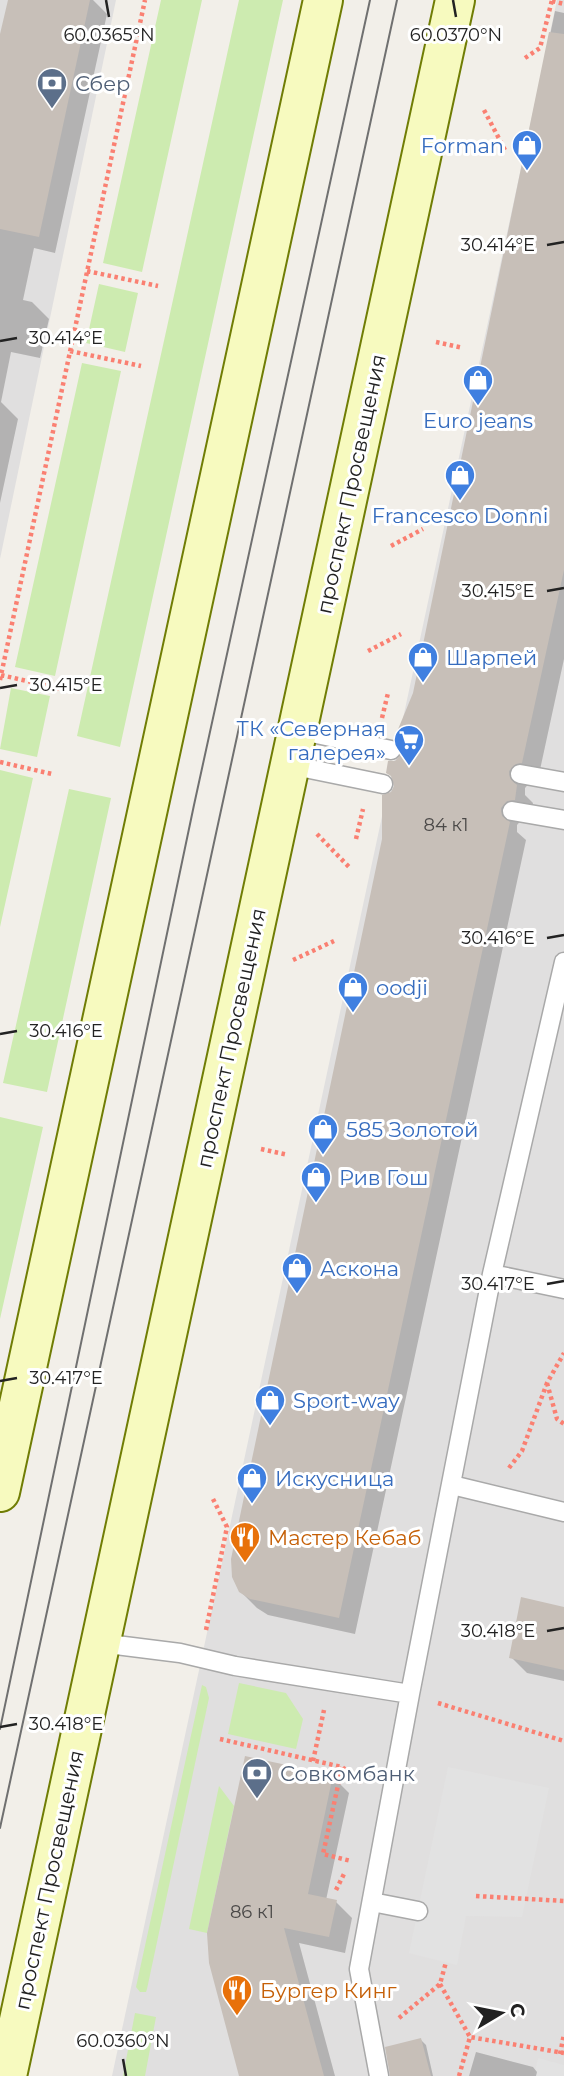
<svg xmlns="http://www.w3.org/2000/svg" width="564" height="2076" viewBox="0 0 564 2076" font-family="Montserrat,sans-serif">
<style>
.residential{fill:#e0dfdf}
.grass{fill:#cdebb0}
.parking{fill:#e2e2e2}
.shadow{fill:#0003}
.building{fill:#c7bfb8}
.lines{fill:none;stroke-linecap:round;stroke-linejoin:round}
.service-casing{stroke:#a9a9a9;stroke-width:21}
.secondary-casing{stroke:#707d05;stroke-width:42}
.path{stroke:#fa8072;stroke-width:4.5;stroke-dasharray:3.5 3.5;stroke-linecap:butt}
.service{stroke:#fff;stroke-width:18}
.secondary{stroke:#f7fabf;stroke-width:38}
.tram{stroke:#707070;stroke-width:2}
.ticks{fill:none;stroke:#222;stroke-width:2.5}
.labels{text-anchor:middle;dominant-baseline:central;stroke-width:6;stroke-linejoin:round;paint-order:stroke}
.number-label{font-size:18px;fill:#4b4948}
.service-label{font-size:21px;fill:#4e5e75;stroke:#fff;text-anchor:start}
.shop-label{font-size:21px;fill:#366cbe;stroke:#fff;text-anchor:start}
.street-label{font-size:21px;fill:#222;stroke:#fff}
.food-label{font-size:21px;fill:#c56008;stroke:#fff;text-anchor:start}
.ticks-label{font-size:18px;text-anchor:middle;fill:#222;stroke:#fff;stroke-width:6;stroke-linejoin:round;paint-order:stroke}
</style>
<rect width="100%" height="100%" fill="#f2efe9"/>
<!-- residential -->
<path class="residential" d="M0,0H116L0,559Z
M557,0H564V2076H112Z"/>
<!-- grass -->
<path class="grass" d="M161,0H202L142,272L103,263Z
M239,0H283L120,747L77,736Z
M99,284L138,293L125,352L86,343Z
M82,363L121,371L55,676L15,667Z
M11,688L50,696L37,757L0,749Z
M0,770L33,778L0,927Z
M69,789L111,798L47,1092L3,1083Z
M0,1117L43,1127L0,1319Z
M239,1683L286,1693L303,1719L296,1749L228,1734Z
M202,1685L206,1687L209,1698L147,1989L146,1992H140L136,1987Z
M219,1786L234,1806L207,1933L189,1929Z
M135,2013L156,2017L145,2076H123Z"/>
<!-- parking -->
<path class="parking" d="M448,1767L549,1788L522,1917L466,1916L457,1965L409,1953Z
M538,2058L564,2065V2076H534Z"/>
<!-- shadow -->
<path class="shadow" d="M9,0H93L107,14L55,253L34,248L23,300L32,302L49,319L40,358L11,352L1,402L18,419L0,503V41Z
M555,11L564,13V659L538,779L532,780L525,788V795L533,803L531,816L524,817L517,825V832L526,840L355,1634L268,1615L257,1608L240,1591L392,793L396,786V762L404,754L414,693Z
M564,1609V1681L527,1673L511,1657Z
M332,1776L349,1793L326,1900L336,1902L352,1918L345,1953L299,1943L335,2076H241L210,1962Z
M421,2040L426,2045L433,2076H393Z
M476,2052L533,2067L537,2072L536,2076H469Z"/>
<!-- building -->
<path class="building" d="M8,0H90L39,237L0,229V34Z
M549,32L564,34V570L522,763L516,764L509,771L510,778L517,785L515,800L507,801L501,808L502,816L510,822L339,1618L250,1599L239,1592L232,1577L231,1559L382,839V795L391,792L394,786L391,776L386,773L388,761H395L402,753V746L394,739L413,693Z
M521,1597L564,1607V1670L509,1658Z
M245,1756L333,1775L308,1894L337,1900L329,1937L284,1928L324,2076H239L209,1963L207,1933Z
M421,2038L431,2076H390L385,2047Z"/>
<g class="lines">
<!-- service casing -->
<g class="service-casing">
<path id="service" d="M298,730L391,750
M290,765L383,784
M520,774L564,782
M512,811L564,820
M492,1274L564,1289
M452,1485L564,1512
M100,1643L180,1653L235,1666L410,1694L492,1274L564,962
M372,1902L418,1911
M379,2076L359,1969L410,1694"/>
</g>
<!-- secondary casing -->
<g class="secondary-casing">
<path id="secondary" d="M0,1492L323,0
M7,2076L455,0"/>
</g>
<!-- path -->
<path class="path" d="M552,1L564,4
M525,58L540,48L552,0
M484,110L505,150
M87,271L158,286
M436,342L463,348
M70,351L141,366
M391,546L423,529
M368,651L401,634
M1,675L70,691
M0,680L145,0
M382,718L388,693
M0,762L52,774
M317,834L350,868
M356,839L363,809
M293,960L334,941
M261,1149L288,1155
M547,1383L557,1419L564,1424
M509,1468L522,1451L547,1383L564,1353
M206,1630L227,1527L213,1499
M438,1703L564,1741
M220,1739L342,1767L364,1784
M313,1761L324,1710
M342,1767L323,1854L351,1861
M336,1890L344,1874
M476,1896L564,1901
M440,1984L470,2037
M399,2018L440,1984L446,1962
M560,2054L564,2034
M459,2076L470,2037L564,2053"/>
<!-- service -->
<use href="#service" class="service"/>
<!-- secondary -->
<use href="#secondary" class="secondary"/>
<!-- tram -->
<path class="tram" d="M0,1729L194,805L370,0
M0,1828L397,0"/>
</g>
<!-- ticks -->
<path class="ticks" d="M106,0L109,17M453,0L456,17M547,245L564,242M0,341L17,338M547,591L564,588M0,688L17,685M547,938L564,935M0,1034L17,1031M547,1284L564,1281M0,1381L17,1378M547,1631L564,1628M0,1727L17,1724M123,2059L126,2076"/>
<!-- icons -->
<defs>
<g id="bank-pin" transform="scale(1.575)"><path d="M0 17L-7.5 6A9.5 9.5 0 1 1 7.5 6Z" fill="#5c6f8a" stroke="#fff"/><path d="M-6-4H6V4H-6ZM0-2.3a2.3 2.3 0 1 0 0 4.6a2.3 2.3 0 1 0 0-4.6Z" fill="#fff"/></g>
<g id="shop-pin" transform="scale(1.575)"><path d="M0 17L-7.5 6A9.5 9.5 0 1 1 7.5 6Z" fill="#3f7fe0" stroke="#fff"/><path d="M-5-2.5h2.3a2.7 3.5 0 0 1 5.4 0H5L5.5 6h-11ZM-1.5-2.5h3a1.5 2.3 0 0 0-3 0Z" fill="#fff"/></g>
<g id="supermarket-pin" transform="scale(1.575)"><path d="M0 17L-7.5 6A9.5 9.5 0 1 1 7.5 6Z" fill="#3f7fe0" stroke="#fff"/><path d="M-6-5.5h2.5l.6 2H6L4.5 2H-2.5L-4.4-4H-6ZM-1.5 3.2a1.3 1.3 0 1 0 .1 0ZM3 3.2a1.3 1.3 0 1 0 .1 0Z" fill="#fff"/></g>
<g id="restaurant-pin" transform="scale(1.575)"><path d="M0 17L-7.5 6A9.5 9.5 0 1 1 7.5 6Z" fill="#e8710a" stroke="#fff"/><path d="M-5-6h1v4h1v-4h1v4h1v-4h1v5L-1.5 .5V6h-2V.5L-5-1ZM5-6V6H3V1.5H1.5Q1.5-4 5-6Z" fill="#fff"/></g>
</defs>
<g fill-rule="evenodd">
<use href="#bank-pin" x="52" y="83"/>
<use href="#shop-pin" x="527" y="145"/>
<use href="#shop-pin" x="478" y="380"/>
<use href="#shop-pin" x="460" y="475"/>
<use href="#shop-pin" x="423" y="657"/>
<use href="#supermarket-pin" x="409" y="740"/>
<use href="#shop-pin" x="353" y="987"/>
<use href="#shop-pin" x="323" y="1129"/>
<use href="#shop-pin" x="316" y="1177"/>
<use href="#shop-pin" x="297" y="1268"/>
<use href="#shop-pin" x="270" y="1400"/>
<use href="#shop-pin" x="252" y="1478"/>
<use href="#restaurant-pin" x="245" y="1537"/>
<use href="#bank-pin" x="257" y="1773"/>
<use href="#restaurant-pin" x="237" y="1990"/>
</g>
<g class="labels">
<!-- number labels -->
<g class="number-label">
<text x="446" y="825">84 к1</text>
<text x="252" y="1912">86 к1</text>
</g>
<!-- service labels -->
<g class="service-label">
<text x="75" y="83">Сбер</text>
<text x="280" y="1773">Совкомбанк</text>
</g>
<!-- shop labels -->
<g class="shop-label">
<text x="504" y="145" text-anchor="end">Forman</text>
<text x="478" y="420" text-anchor="middle">Euro jeans</text>
<text x="460" y="515" text-anchor="middle">Francesco Donni</text>
<text x="446" y="657">Шарпей</text>
<text x="386" y="728" text-anchor="end">ТК «Северная<tspan x="386" dy="24">галерея»</tspan></text>
<text x="376" y="987">oodji</text>
<text x="346" y="1129">585 Золотой</text>
<text x="339" y="1177">Рив Гош</text>
<text x="320" y="1268">Аскона</text>
<text x="293" y="1400">Sport-way</text>
<text x="275" y="1478">Искусница</text>
</g>
<!-- street labels -->
<g class="street-label">
<text transform="translate(351 484) rotate(-78)">проспект Просвещения</text>
<text transform="translate(231 1038) rotate(-78)">проспект Просвещения</text>
<text transform="translate(49 1880) rotate(-78)">проспект Просвещения</text>
</g>
<!-- food labels -->
<g class="food-label">
<text x="268" y="1537">Мастер Кебаб</text>
<text x="260" y="1990">Бургер Кинг</text>
</g>
</g>
<g class="ticks-label">
<text x="109" y="41">60.0365°N</text>
<text x="456" y="41">60.0370°N</text>
<text x="498" y="251">30.414°E</text>
<text x="66" y="344">30.414°E</text>
<text x="498" y="597">30.415°E</text>
<text x="66" y="691">30.415°E</text>
<text x="498" y="944">30.416°E</text>
<text x="66" y="1037">30.416°E</text>
<text x="498" y="1290">30.417°E</text>
<text x="66" y="1384">30.417°E</text>
<text x="498" y="1637">30.418°E</text>
<text x="66" y="1730">30.418°E</text>
<text x="123" y="2047">60.0360°N</text>
</g>
<!-- north arrow -->
<g transform="translate(501 2013) rotate(80)" stroke="#ffffff" stroke-width="5" paint-order="stroke">
<path d="M0-5L12 26L0 18L-12 26Z" fill="#222222"/>
<text y="-10" font-size="19" font-weight="bold" text-anchor="middle" fill="#222222">С</text>
</g>
</svg>
